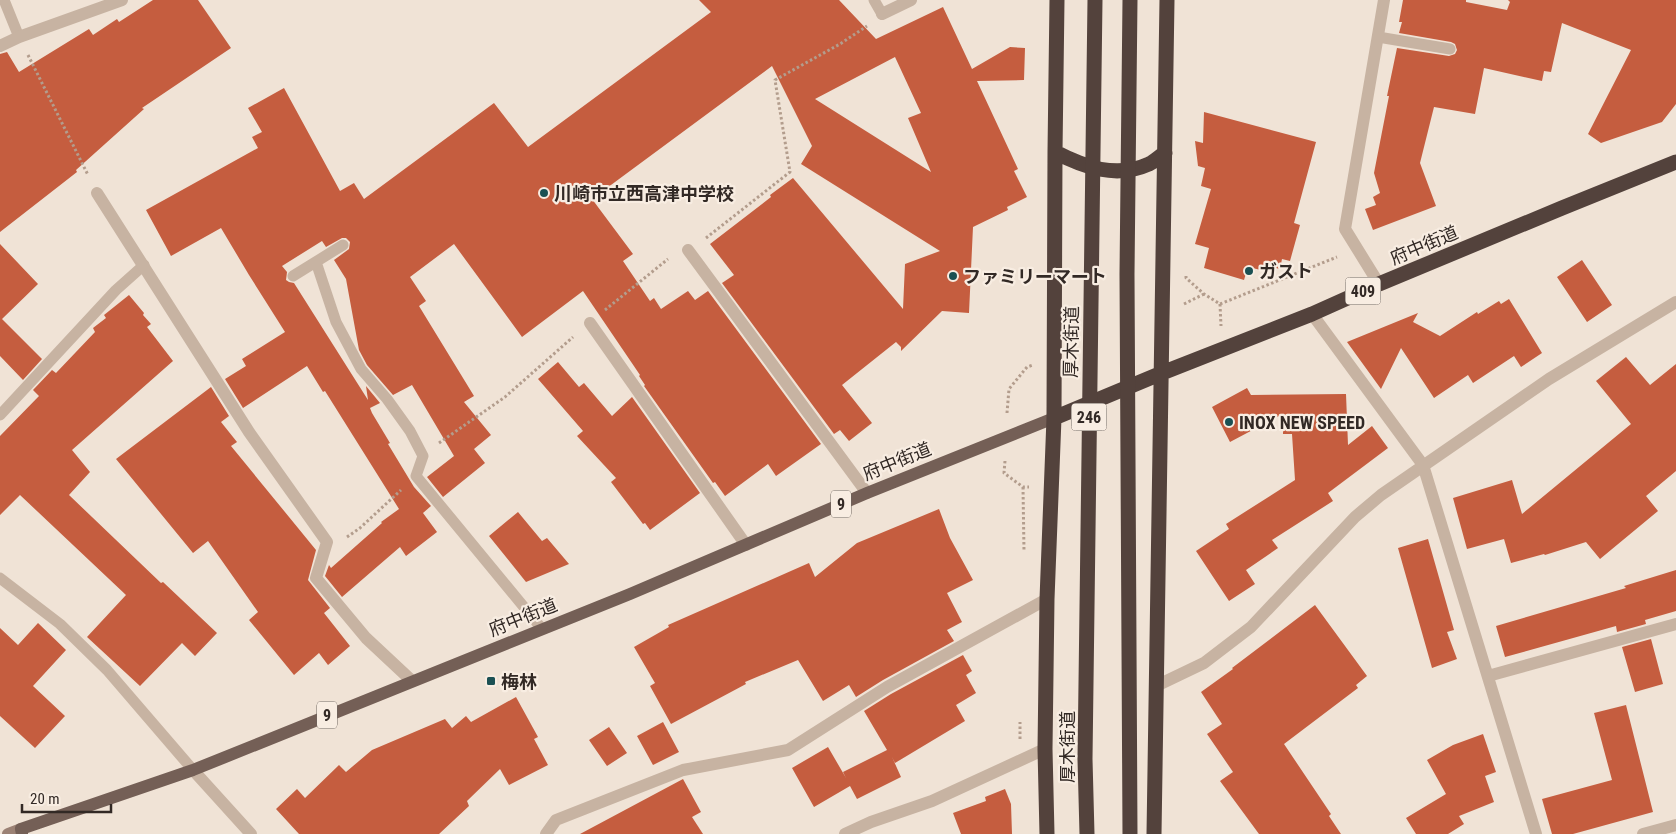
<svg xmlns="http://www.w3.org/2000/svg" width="1676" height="834" viewBox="0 0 1676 834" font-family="'Roboto Condensed','Noto Sans JP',sans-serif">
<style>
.building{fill:#c55d3f;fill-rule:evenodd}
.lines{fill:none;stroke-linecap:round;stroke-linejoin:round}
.path{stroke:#b39d8d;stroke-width:3;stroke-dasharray:2.5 2.5;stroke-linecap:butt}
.lane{stroke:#c7b3a2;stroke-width:11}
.street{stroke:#c7b3a2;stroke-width:12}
.secondary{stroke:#9b8174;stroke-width:12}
.primary{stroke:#745f56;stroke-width:12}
.highway{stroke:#53423c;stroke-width:15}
.highway-bridge{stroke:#53423c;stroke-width:15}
.poi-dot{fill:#1b5053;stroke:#f8ede2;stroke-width:2}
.labels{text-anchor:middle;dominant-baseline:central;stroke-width:4.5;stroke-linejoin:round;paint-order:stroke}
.shield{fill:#f8ede2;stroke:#6d645e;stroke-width:1}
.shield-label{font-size:16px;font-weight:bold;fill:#322925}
.poi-label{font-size:18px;font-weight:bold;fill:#322925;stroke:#f8ede2;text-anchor:start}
.street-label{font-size:18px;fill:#322925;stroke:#f8ede2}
</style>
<rect width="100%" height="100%" fill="#f0e3d6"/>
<!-- building -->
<path class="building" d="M153,0H198L231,48L142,108L144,109L76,170L77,172L0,232V54L7,52L19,72L89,29L93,35L117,19L119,22Z
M699,0H839L876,39L943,7L972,69L1010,47L1025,48L1024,80L977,81L1018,169L1014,171L1027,197L1007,207L1008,210L973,227L969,313L942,311L901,351V347L896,342L842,385L872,423L849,441L840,430L834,434L722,283L734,275L710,244L771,197L770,195L793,178L903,309L905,264L940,251L801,164L812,146L772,66L592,199L633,254L623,261L650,301L654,298L661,309L688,291L695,300L708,291L821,444L776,476L768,464L725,496L715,482L713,483L644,386L645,385L639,376L640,375L583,291L522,337L454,244L410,277L426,301L419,306L474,396L464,402L491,435L474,449L485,463L443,497L427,477L454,456L412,385L393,395L367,365L359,350L346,279L334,260L349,249L350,242L346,238H342L326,247L322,241L282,266L287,272L286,280L289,282L294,283L368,400L366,386L380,403L370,408L372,413L390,443L388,444L414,487L431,506L423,513L437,532L406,556L400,547L342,597L325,576L329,565L331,568L382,523L381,522L399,509L325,391L323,392L307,366L243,408L225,379L246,366L242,359L285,332L249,275L221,228L171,256L146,210L258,148L252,137L262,132L248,108L284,88L340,191L354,183L364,199L494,103L528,147L711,12ZM895,57L921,113L908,118L931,172L815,99Z
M1403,0H1466V2L1507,10L1510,2L1508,0H1676V104L1662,122L1601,143L1588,134L1631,50L1562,23L1551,72L1544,71L1542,81L1484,68L1475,114L1434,107L1420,163L1436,206L1373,230L1365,209L1376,205L1373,197L1380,193L1374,173L1389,96H1387L1397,48L1449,56L1455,54L1457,50L1455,44L1451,42L1399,33L1402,22H1399Z
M1204,112L1316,142L1294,223L1300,225L1290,261L1282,259L1280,269L1266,266L1265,271L1248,267L1244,280L1204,268L1209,248L1195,244L1211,189L1201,186L1205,168L1198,166L1195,141L1203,143Z
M0,244L38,284L2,319L42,359L23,380L0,356Z
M1582,260L1612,305L1587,322L1557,277Z
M129,295L144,313L143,315L151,324L147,327L173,361L72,450L90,472L69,495L161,583L163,582L217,633L195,656L182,643L140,686L87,637L126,595L20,495L0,515V436L39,396L33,390L52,370L56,373L95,332L93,328L106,318L104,315Z
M1509,299L1542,353L1521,367L1514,356L1473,383L1468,375L1434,398L1401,348L1381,389L1347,342L1418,313L1413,322L1440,336L1477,312L1478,314L1499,301L1501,304Z
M1626,357L1650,385L1676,364V471L1646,496L1658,511L1600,559L1586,542L1545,555L1544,554L1511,563L1504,539L1467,549L1453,498L1512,480L1522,514L1631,424L1596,381Z
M558,362L579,387L584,383L612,416L632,397L700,493L650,530L645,523L643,524L611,482L616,478L577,436L583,431L538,379Z
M211,387L229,416L221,422L237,442L231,446L316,550L308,580L330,608L324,613L350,646L328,665L319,653L294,675L249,620L258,612L208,541L193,553L116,459Z
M1247,388L1251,395L1346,394L1348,445L1372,426L1388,448L1328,493L1333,501L1272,540L1278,548L1246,570L1255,584L1229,601L1196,551L1229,529L1226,524L1295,480L1292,434H1283V414L1230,442L1212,407Z
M939,509L950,538L973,580L947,593L962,622L947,630L954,641L883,680L856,697L849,685L823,701L798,660L745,682L746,684L671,724L650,686L655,683L634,647L669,627L668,625L809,563L815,577L857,543Z
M518,512L542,541L547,538L569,564L526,582L489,536Z
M1428,539L1454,630L1447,632L1457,659L1432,668L1398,548Z
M1676,570V611L1645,620L1646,624L1617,632L1616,626L1505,657L1496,626L1626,588L1624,586Z
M1315,605L1367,676L1356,685L1358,688L1284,744L1331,814L1329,816L1341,834H1259L1220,781L1233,772L1207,734L1222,724L1201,692L1233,669L1232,668Z
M38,623L66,650L33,686L65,716L35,748L0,716V628L18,645Z
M1651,639L1663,684L1635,692L1622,647Z
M963,655L972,671L966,675L976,693L956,705L965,721L895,763L892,757L901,777L857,799L850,786L814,807L792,768L828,747L846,778L843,772L887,750L864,711L891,694Z
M516,697L538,737L534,739L548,765L509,785L500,769L467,801L469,806L439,834H299L276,809L297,789L305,798L339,765L346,772L372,750L445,719L452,728L466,716L471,722Z
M1626,705L1653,812L1573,834H1552L1542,799L1612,780L1594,713Z
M663,722L679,752L653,765L637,736Z
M609,727L627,753L607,766L589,740Z
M1483,734L1496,772L1485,776L1494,802L1459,816L1464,824L1448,834H1416L1406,818L1446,794L1427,760L1453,745Z
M683,779L701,812L692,817L703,834H580Z
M1005,789L1011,804L1012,834H961L953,813L986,801L985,797Z"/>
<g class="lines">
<!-- path -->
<path class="path" d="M28,55L88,175
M706,238L790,172L775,80L840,44L867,26
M1186,276V278L1204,294L1220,304L1337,257
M1184,304L1204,294
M1220,304L1221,326
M605,310L668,259
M1007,413L1009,389L1027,367L1033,365
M439,443L505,397L573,337
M1005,461L1004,473L1023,487H1029
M1023,487L1024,551
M347,537L360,528L401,490
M1020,739V722"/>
<!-- lane -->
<path class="lane" d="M4,0L19,37
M874,0L882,14
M1378,37L1450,49
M316,262L336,322L361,369L387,399L410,431L423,456L416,476L542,629
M293,276L343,245
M0,415L116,290L144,265
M0,578L60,624L107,670L193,770"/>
<!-- street -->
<path class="street" d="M882,14L911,0
M0,46L19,37L122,0
M97,193L249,432L327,542L316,578L366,638L412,681
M688,250L867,493
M1379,284L1345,229L1384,0
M1312,314L1423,465L1536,834
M590,323L746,545
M1488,676L1676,624
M1156,686L1204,663L1251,627L1355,517L1381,495L1549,379L1676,302
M193,770L251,834
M546,834L556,820L683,770L788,750L887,687L1047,599
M845,834L871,822L932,801L1045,749
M1643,834L1676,825"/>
<!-- secondary -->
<path class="secondary" d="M8,834L21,829"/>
<!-- primary -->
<path class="primary" d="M22,834L21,829L193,770L630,594L867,493L1054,418"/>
<!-- highway -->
<path class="highway" d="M1055,152C1084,167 1116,179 1149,164C1154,162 1160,156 1165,153
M1054,418L1162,373L1312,314L1379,284L1562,208L1676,162
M1047,834L1045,749L1047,599L1054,418L1055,152L1057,0
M1154,834L1167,0"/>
<!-- highway-bridge -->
<path class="highway-bridge" d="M1087,834L1085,759L1095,0
M1130,834L1127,274L1130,0"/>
</g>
<!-- markers -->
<g class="poi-dot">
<circle cx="544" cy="193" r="5"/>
<circle cx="1249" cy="271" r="5"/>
<circle cx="953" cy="276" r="5"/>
<circle cx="1229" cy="422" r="5"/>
<rect x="486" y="676" width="10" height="10" rx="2.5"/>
</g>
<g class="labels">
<!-- shield labels -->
<g class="shield">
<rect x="1345.5" y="277.5" width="35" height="27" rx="4"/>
<rect x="1071.5" y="403.5" width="35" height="27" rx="4"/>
<rect x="831" y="490.5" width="20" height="27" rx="4"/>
<rect x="317" y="701.5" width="20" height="27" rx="4"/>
</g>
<g class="shield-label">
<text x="1363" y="291">409</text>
<text x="1089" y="417">246</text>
<text x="841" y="504">9</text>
<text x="327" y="715">9</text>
</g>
<!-- poi labels -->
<g class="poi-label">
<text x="554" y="193">川崎市立西高津中学校</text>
<text x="1259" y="271">ガスト</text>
<text x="963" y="276">ファミリーマート</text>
<text x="1239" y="422">INOX NEW SPEED</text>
<text x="501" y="681">梅林</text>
</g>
<!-- street labels -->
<g class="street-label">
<text transform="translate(1424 245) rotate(-23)">府中街道</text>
<text transform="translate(1071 342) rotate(-89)">厚木街道</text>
<text transform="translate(897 461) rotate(-22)">府中街道</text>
<text transform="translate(523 617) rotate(-22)">府中街道</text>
<text transform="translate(1067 747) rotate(-90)">厚木街道</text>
</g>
</g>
<!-- scale -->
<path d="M22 804v8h89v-8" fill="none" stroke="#322925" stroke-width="2.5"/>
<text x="30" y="804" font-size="15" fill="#322925" stroke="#f8ede2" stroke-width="4" paint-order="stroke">20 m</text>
</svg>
